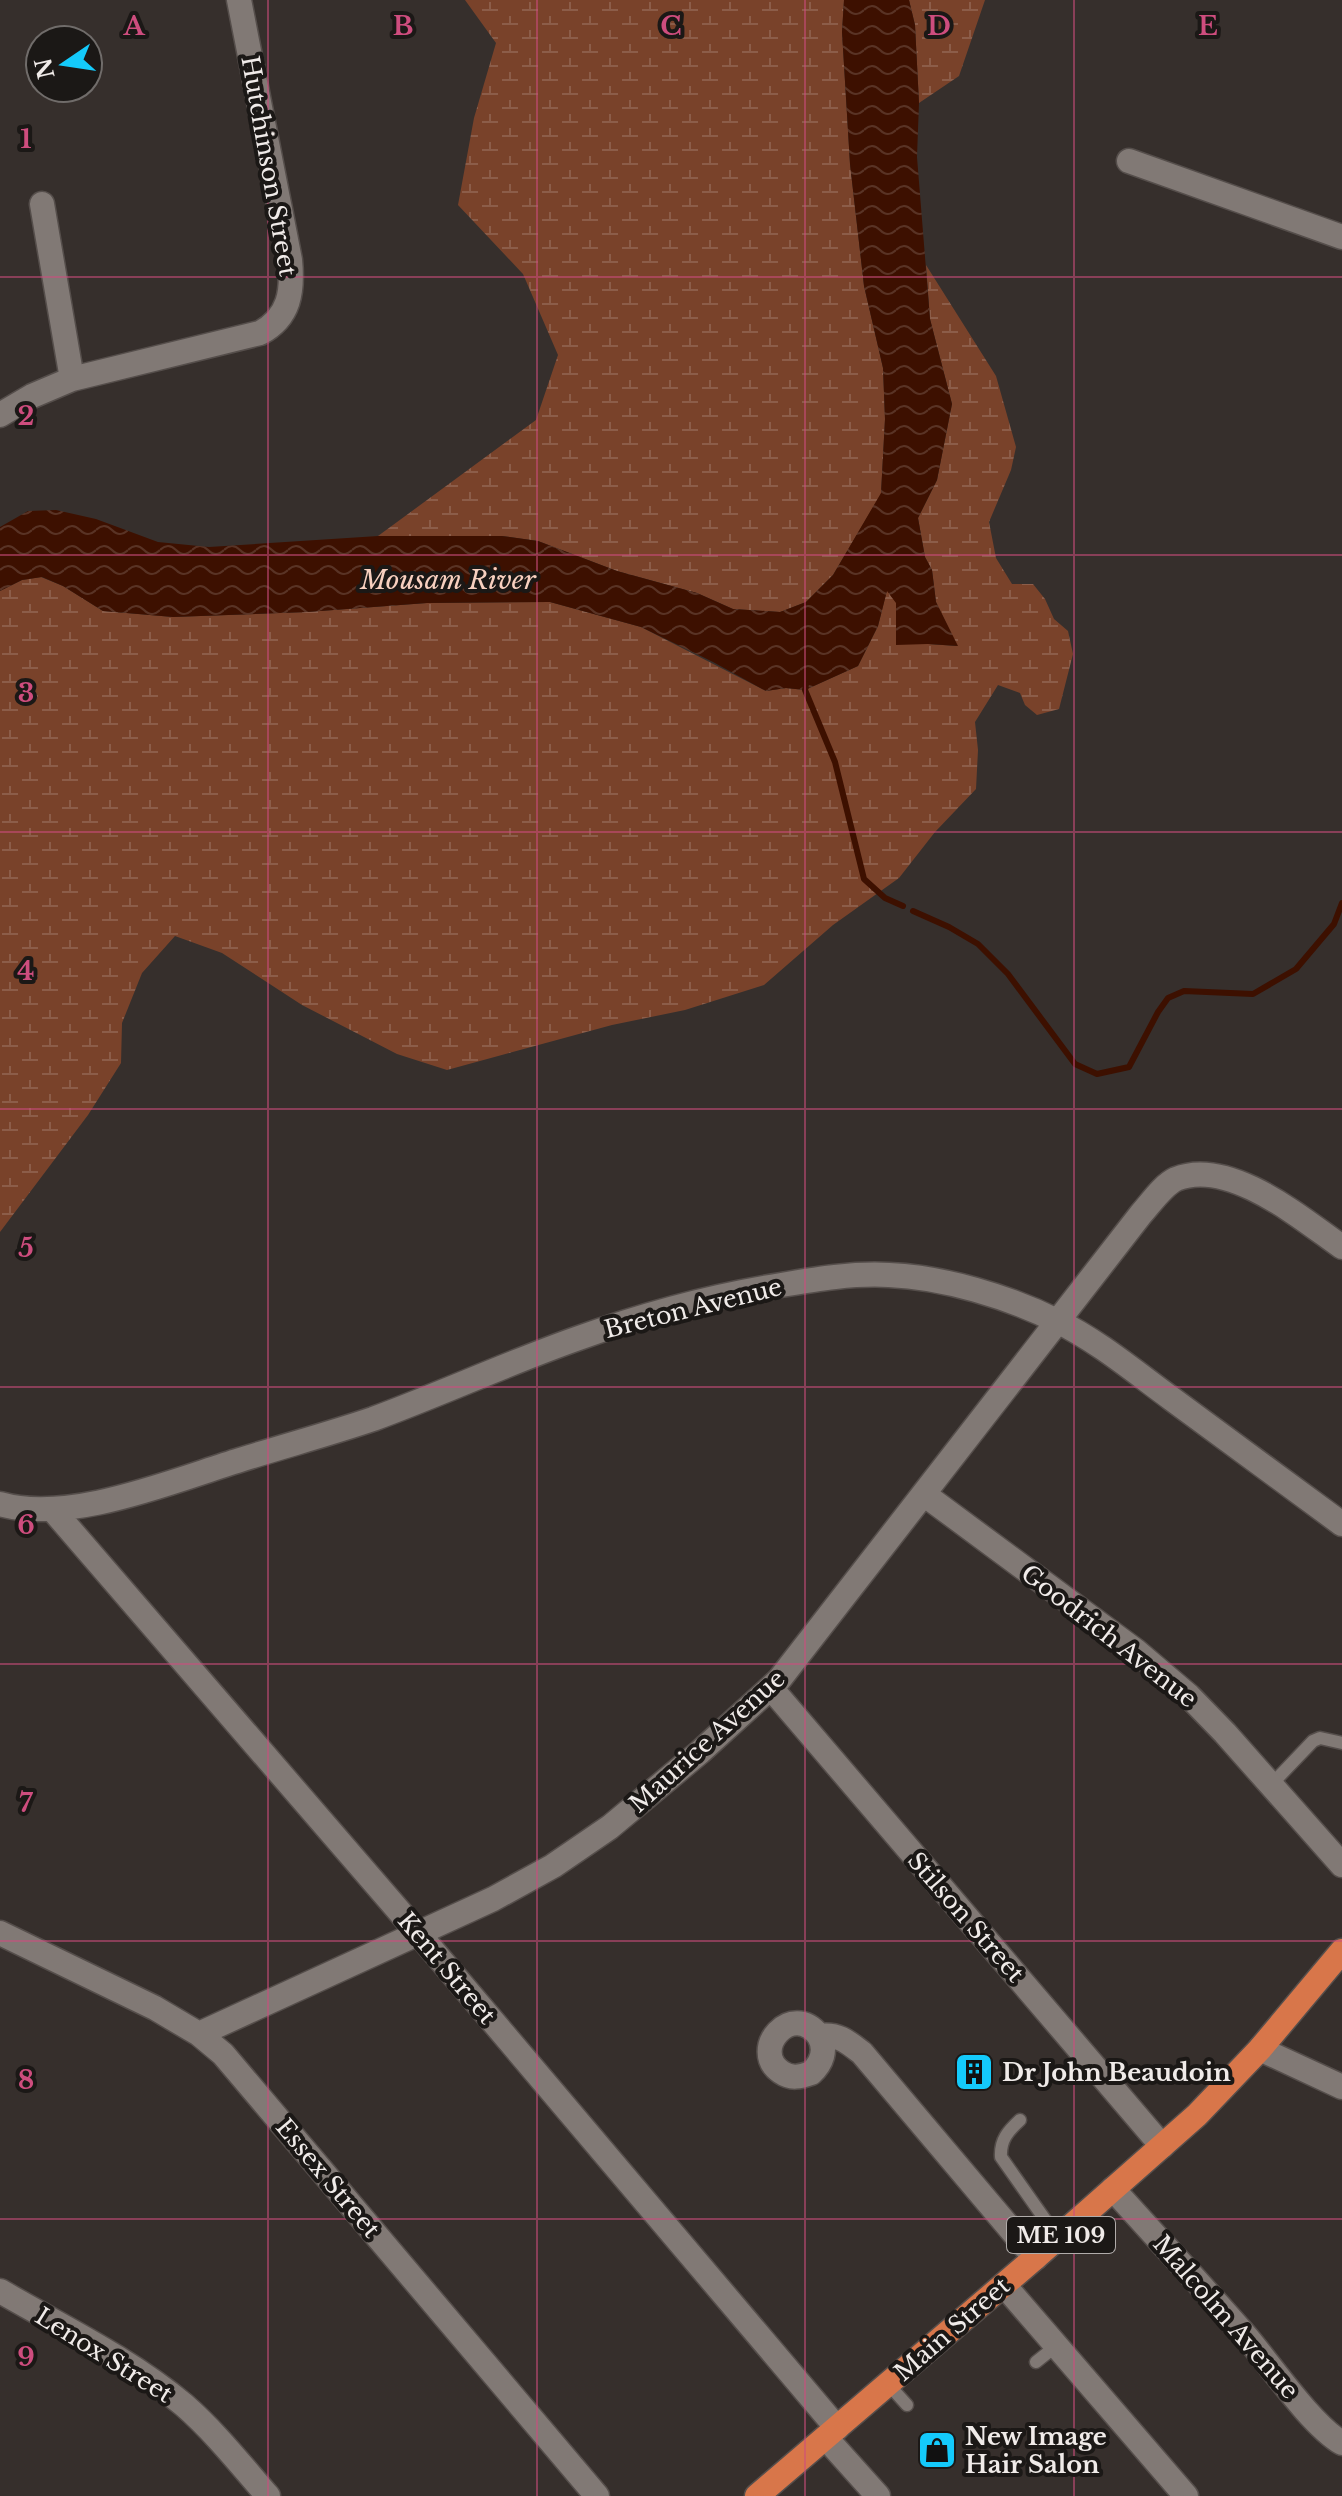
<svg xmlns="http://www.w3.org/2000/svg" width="1342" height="2496" viewBox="0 0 1342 2496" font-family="'Libre Baskerville',serif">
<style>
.wetland{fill:url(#wetland-marsh)}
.water{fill:url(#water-waves)}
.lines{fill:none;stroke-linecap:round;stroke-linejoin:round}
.stream{stroke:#3d1000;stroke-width:6}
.service-casing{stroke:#554e4b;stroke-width:15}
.minor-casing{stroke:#554e4b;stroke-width:27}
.trunk-casing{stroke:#554e4b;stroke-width:27}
.service{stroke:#817975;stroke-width:12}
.minor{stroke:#817975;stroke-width:24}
.trunk{stroke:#d8764a;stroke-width:24}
.grid{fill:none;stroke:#ce4d7e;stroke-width:2;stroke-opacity:0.55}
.labels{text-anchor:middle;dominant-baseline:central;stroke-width:8;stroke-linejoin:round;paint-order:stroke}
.shield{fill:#1b1816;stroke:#b0acaa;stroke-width:2}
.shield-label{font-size:22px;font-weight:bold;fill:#f0ebe9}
.street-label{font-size:24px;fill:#f0ebe9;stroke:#1b1816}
.poi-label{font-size:24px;font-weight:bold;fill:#f0ebe9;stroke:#1b1816;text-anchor:start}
.water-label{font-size:26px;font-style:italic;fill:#f8d0bf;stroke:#1b1816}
.grid-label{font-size:26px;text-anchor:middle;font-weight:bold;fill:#ce4d7e;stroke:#1b1816;stroke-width:8;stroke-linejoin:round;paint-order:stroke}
</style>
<defs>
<pattern id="wetland-marsh" width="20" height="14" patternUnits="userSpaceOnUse" patternTransform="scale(2)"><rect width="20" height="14" fill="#79422a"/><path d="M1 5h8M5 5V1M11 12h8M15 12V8" fill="none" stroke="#8c5d49"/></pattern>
<pattern id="water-waves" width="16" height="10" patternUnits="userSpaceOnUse" patternTransform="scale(2)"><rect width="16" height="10" fill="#3d1000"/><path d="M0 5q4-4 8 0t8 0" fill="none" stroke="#593325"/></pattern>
</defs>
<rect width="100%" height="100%" fill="#362f2c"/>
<!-- wetland -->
<path class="wetland" d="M465,0H844L842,32L850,164L864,286L883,368L885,419L881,494L833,575L806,602L780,612L733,609L697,593L617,571L538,541L502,536H378L536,420L558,355L523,274L458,205L474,118L496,43Z
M909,0H985L959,76L919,103L915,25Z
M926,265L996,376L1016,447L1011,470L989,522L996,558L1012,584H1033L1045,599L1054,619L1068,631L1073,654L1059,709L1037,715L1025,705L1020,693L998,685L975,722L978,750L976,789L935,832L899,878L833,925L764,985L685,1010L612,1025L447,1070L397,1054L302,1005L222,953L175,936L142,973L122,1023L121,1063L88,1115L0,1232V591L22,580L41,577L63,586L103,611L173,617L307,612L427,603L550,602L641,627L766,691L786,688L805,690L858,666L878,626L887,590L928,644L957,646L936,602L932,570L925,557L918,518L937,480L952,404L930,319Z"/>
<!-- water -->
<path class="water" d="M844,0H909L915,25L919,103L917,157L930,319L952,404L937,480L918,518L925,557L932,570L936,602L958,646L928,644L896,645V603L887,591L878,626L858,666L805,690L786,688L766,691L713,662L641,627L550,602L427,603L307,612L173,617L103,611L63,586L42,577L22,580L0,591V527L28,511L56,510L96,519L158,542L209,547L378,536H502L538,541L617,571L697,593L733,609L780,612L806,602L833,575L881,493L885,419L883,368L864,286L850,164L842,32Z"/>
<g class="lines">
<!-- stream -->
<path class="stream" d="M806,684L805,690L835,762L864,879L885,898L903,906
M913,911L949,927L978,944L1008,974L1075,1064L1097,1074L1129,1067L1158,1012L1168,998L1184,991L1253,994L1296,969L1334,924L1342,903"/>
<!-- service casing -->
<g class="service-casing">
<path id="service" d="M1270,1786L1313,1741L1320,1738L1342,1743
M1020,2120C1008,2131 1000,2140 1001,2157L1058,2238
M1036,2362L1056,2346
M888,2384L907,2405"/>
</g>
<!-- minor casing -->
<g class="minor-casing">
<path id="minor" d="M1129,161L1342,237
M42,204L72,379
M0,415L32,396L72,379L260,333C290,317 293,291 290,260L239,0
M925,1495L1136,1651L1189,1696L1225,1733L1342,1865
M0,1504C70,1524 172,1481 240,1460C284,1446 329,1434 373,1419C441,1394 508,1363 576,1339C642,1315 711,1296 781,1285C817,1279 853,1273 889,1275C943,1277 1009,1297 1057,1321C1098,1341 1135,1372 1172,1399C1228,1440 1285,1482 1342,1524
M53,1510L418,1933L837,2428
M771,1688L1162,2146
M0,1933L155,2008L199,2034L223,2054L597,2496
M199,2034L493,1899L553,1866L610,1827L700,1752L779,1680L1141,1214C1151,1203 1163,1185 1176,1179C1229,1157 1302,1219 1342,1247
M819,2036C827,2050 822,2063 811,2073C800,2077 791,2079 781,2072C749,2050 792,2000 819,2036C838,2033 848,2042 862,2053L1035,2258
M1260,2049L1342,2087
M1113,2189C1156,2237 1201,2285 1244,2334C1270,2364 1310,2424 1342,2443
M1004,2285L1186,2496
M0,2291C62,2327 129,2359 184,2405C215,2432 241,2465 268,2496
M826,2438L878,2496"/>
</g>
<!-- trunk casing -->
<g class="trunk-casing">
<path id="trunk" d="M757,2496L1035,2258L1197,2115L1260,2049L1342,1951"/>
</g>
<!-- service -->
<use href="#service" class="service"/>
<!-- minor -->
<use href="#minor" class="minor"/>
<!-- trunk -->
<use href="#trunk" class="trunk"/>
</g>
<!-- grid -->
<path class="grid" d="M268,0V2496M537,0V2496M805,0V2496M1074,0V2496M0,277H1342M0,555H1342M0,832H1342M0,1109H1342M0,1387H1342M0,1664H1342M0,1941H1342M0,2219H1342"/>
<!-- icons -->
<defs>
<g id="building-square" transform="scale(2)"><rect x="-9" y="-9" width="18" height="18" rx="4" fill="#14cafb" stroke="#1b1816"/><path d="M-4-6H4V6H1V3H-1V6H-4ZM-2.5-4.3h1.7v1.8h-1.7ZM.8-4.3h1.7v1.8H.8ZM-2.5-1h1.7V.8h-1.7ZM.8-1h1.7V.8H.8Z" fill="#111"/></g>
<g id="shop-square" transform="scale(2)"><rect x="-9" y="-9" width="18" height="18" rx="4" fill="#14cafb" stroke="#1b1816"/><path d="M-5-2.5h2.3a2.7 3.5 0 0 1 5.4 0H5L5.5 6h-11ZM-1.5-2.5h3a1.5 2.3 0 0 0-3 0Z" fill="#111"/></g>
</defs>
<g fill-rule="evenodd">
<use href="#building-square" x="974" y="2072"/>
<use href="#shop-square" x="937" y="2450"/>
</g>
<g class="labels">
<!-- shield labels -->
<rect class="shield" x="1007" y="2217" width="108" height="36" rx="6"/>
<g class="shield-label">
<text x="1061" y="2235">ME 109</text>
</g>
<!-- street labels -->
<g class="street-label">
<text transform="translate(269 166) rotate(80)">Hutchinson Street</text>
<text transform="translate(693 1308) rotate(-14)">Breton Avenue</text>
<text transform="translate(1109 1636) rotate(38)">Goodrich Avenue</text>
<text transform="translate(707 1741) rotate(-42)">Maurice Avenue</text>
<text transform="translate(966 1917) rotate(49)">Stilson Street</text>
<text transform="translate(447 1968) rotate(50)">Kent Street</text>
<text transform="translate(328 2178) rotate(50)">Essex Street</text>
<text transform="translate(1226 2317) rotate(49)">Malcolm Avenue</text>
<text transform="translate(952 2329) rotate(-41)">Main Street</text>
<text transform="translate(104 2355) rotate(32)">Lenox Street</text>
</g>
<!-- poi labels -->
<g class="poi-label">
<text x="1002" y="2072">Dr John Beaudoin</text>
<text x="965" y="2436">New Image<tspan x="965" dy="28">Hair Salon</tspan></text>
</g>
<!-- water labels -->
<g class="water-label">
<text x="448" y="580">Mousam River</text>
</g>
</g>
<g class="grid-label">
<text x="134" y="35">A</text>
<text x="403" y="35">B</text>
<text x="671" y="35">C</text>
<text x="939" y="35">D</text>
<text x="1208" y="35">E</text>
<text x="26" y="148">1</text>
<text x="26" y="425">2</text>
<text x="26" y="702">3</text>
<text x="26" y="980">4</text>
<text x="26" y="1257">5</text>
<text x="26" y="1534">6</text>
<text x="26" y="1812">7</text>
<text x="26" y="2089">8</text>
<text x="26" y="2366">9</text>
</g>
<!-- north arrow -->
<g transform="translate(64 64) rotate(257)"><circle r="38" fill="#1b1816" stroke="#706c6a" stroke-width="2"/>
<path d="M0-6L14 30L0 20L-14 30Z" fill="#14cafb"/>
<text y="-12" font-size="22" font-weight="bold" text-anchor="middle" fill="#f0ebe9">N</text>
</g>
</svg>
